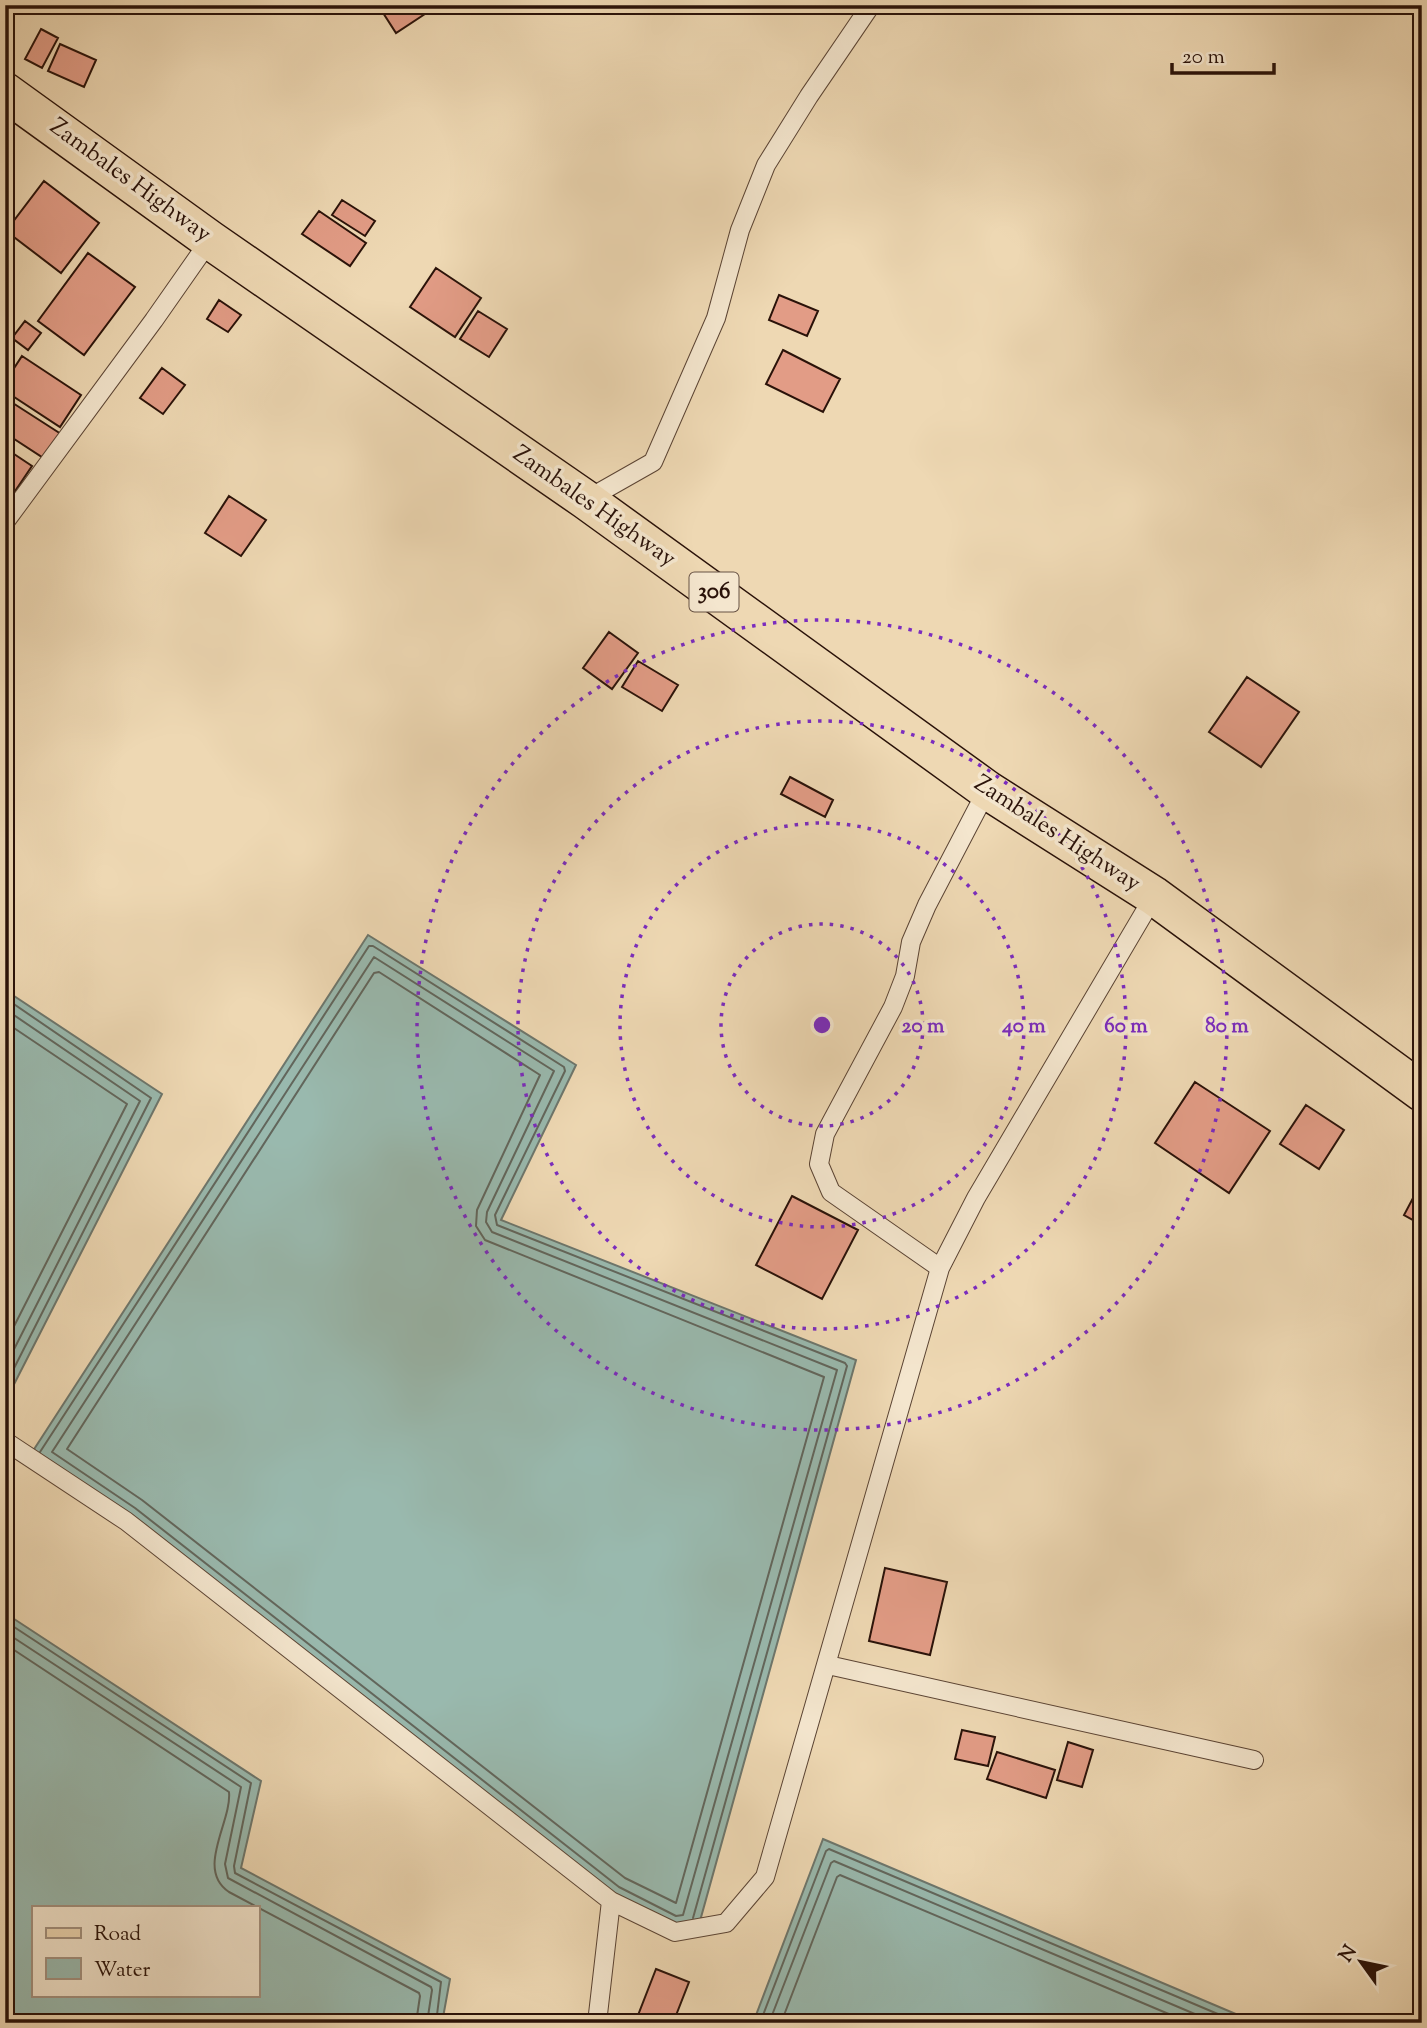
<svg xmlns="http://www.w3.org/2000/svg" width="1427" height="2028" viewBox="0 0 1427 2028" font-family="'Sorts Mill Goudy',serif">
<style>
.water{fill:#99b9ae;stroke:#6d766c;stroke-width:2;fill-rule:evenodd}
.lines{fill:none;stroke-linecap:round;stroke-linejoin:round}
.shore{stroke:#62665c;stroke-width:2}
.building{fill:#e29c86;stroke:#2a1209;stroke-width:2}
.service-casing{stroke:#5b4434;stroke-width:20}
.primary-casing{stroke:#2a1209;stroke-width:41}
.service{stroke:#f4e6ce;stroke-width:18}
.primary{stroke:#eed8b3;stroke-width:38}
.ring{fill:none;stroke:#7b2cbf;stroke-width:3.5;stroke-dasharray:3.5 7}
.labels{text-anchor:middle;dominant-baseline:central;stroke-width:7;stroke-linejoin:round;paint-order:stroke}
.shield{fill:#f4e6ce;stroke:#675244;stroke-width:2}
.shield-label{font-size:23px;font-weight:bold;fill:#2a1209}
.street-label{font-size:24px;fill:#2a1209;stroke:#f4e6ce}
.centre{fill:#7b2cbf;stroke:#f4e6ce;stroke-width:3.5}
.ring-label{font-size:21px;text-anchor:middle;font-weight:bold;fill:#7b2cbf;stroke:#f4e6ce;stroke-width:7;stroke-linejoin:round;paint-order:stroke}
</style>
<rect width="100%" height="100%" fill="#eed8b3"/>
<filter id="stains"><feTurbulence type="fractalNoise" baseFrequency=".00286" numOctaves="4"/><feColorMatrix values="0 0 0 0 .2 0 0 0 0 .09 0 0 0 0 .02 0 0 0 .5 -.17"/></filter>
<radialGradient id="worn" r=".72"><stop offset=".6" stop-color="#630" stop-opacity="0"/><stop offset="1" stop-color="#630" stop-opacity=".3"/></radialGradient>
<!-- water -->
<path class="water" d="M368,935L576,1065L501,1220L856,1360L698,1928L675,1932L611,1901L29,1457Z
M5,990L162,1094L5,1402Z
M5,1613L261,1781L241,1868L450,1979L442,2023H5ZM33,1907H257V1995H33Z
M823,1839L1257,2023H753Z"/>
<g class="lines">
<!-- shore -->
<path class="shore" d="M374,957L554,1071L487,1212L486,1222L492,1232L837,1370L683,1915L676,1916L619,1887L135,1508L52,1452Z
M379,972L540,1075L477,1210L476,1226L485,1240L824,1377L676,1903L625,1878L142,1500L67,1449L374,973Z
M5,998L151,1098L5,1386
M5,1009L140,1101L5,1367
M5,1022L127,1104L5,1344
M40,1452L369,946H373L564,1067L565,1071L495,1215L497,1225L845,1363L847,1366L693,1918
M5,1621L251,1783L234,1866L235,1873L441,1982L436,2023
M5,1632L241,1787L225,1864L228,1878L431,1987L432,1990L427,2023
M5,1644L229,1792C232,1822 195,1869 229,1892L419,1993L420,1996L416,2023
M760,2023L826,1851L829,1849L1239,2023
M769,2023L831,1863L834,1861L1216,2023
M781,2023L837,1877L840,1875L1190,2023"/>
</g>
<!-- building -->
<path class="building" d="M378,5H424L428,12L396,33Z
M41,29L58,38L42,68L25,59Z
M60,44L96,60L84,87L48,71Z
M44,181L99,223L61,273L6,231Z
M342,200L375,221L365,236L332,215Z
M319,211L366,243L350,266L302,234Z
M88,253L135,287L84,355L38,321Z
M436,268L481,298L455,337L410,307Z
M779,295L818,311L807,336L769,320Z
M219,300L241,315L228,332L207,319Z
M478,311L507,329L489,357L460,339Z
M25,321L41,333L28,350L12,338Z
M783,350L840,379L823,412L766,384Z
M22,356L81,395L60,427L5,391V382Z
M162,368L185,385L163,414L140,398Z
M5,398L61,434L45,459L5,433Z
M5,448L32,466L5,506Z
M229,496L266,520L241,556L205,533Z
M609,632L638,653L612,689L583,668Z
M638,661L678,685L662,711L622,687Z
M1247,677L1299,712L1261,767L1209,732Z
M790,777L833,800L825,817L781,794Z
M1195,1082L1270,1131L1229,1193L1155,1143Z
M1306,1105L1344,1130L1319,1169L1280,1144Z
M1421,1183L1422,1184V1225L1404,1215Z
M792,1196L858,1230L822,1299L756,1265Z
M885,1568L947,1582L930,1655L869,1641Z
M962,1730L995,1737L988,1766L955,1759Z
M1068,1742L1093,1750L1082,1787L1057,1780Z
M997,1752L1055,1770L1046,1798L987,1779Z
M656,1969L689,1982L673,2023H635Z"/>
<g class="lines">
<!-- service casing -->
<g class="service-casing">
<path id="service" d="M586,500L653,462L716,318L740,230L766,165L809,96L871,5
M5,522L154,320L210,240
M940,1268L831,1192L819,1164L825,1134L893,1007L905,976L911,942L927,905L987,790
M5,1441L126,1521L611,1901L675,1932L726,1923L765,1877L940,1268L976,1198L1154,896
M828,1665L1254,1760
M597,2023L611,1901"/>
</g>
<!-- primary casing -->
<g class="primary-casing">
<path id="primary" d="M5,92L210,240L586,500L987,790L1154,896L1422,1092"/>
</g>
<!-- service -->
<use href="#service" class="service"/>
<!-- primary -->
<use href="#primary" class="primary"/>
</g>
<!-- distance rings -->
<g class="ring">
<circle cx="822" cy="1025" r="101"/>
<circle cx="822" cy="1025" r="202"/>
<circle cx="822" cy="1025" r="304"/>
<circle cx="822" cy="1025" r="405"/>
</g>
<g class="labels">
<!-- shield labels -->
<rect class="shield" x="689.5" y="572.5" width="49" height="39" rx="5"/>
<g class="shield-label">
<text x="714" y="592">306</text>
</g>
<!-- street labels -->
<g class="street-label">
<text transform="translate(130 181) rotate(36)">Zambales Highway</text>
<text transform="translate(594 507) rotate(35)">Zambales Highway</text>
<text transform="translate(1057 834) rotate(33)">Zambales Highway</text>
</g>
</g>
<circle cx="822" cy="1025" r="10" class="centre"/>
<g class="ring-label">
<text x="923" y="1032">20 m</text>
<text x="1024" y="1032">40 m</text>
<text x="1126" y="1032">60 m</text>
<text x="1227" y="1032">80 m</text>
</g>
<!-- margin -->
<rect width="1427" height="2028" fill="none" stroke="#eed8b3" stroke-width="28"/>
<rect x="7" y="7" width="1413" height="2014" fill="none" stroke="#2a1209" stroke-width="3.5"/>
<rect x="14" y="14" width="1399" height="2000" fill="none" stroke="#2a1209" stroke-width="2"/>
<!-- legend -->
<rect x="32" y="1906" width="228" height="91" fill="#f4e6ce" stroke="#a3917f" stroke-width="2"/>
<rect x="46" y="1928" width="35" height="10" fill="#eed8b3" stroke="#a3917f" stroke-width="2"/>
<text x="94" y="1940" font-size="21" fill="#2a1209">Road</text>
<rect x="46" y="1958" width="35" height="21" fill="#99b9ae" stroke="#a3917f" stroke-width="2"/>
<text x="94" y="1976" font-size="21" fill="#2a1209">Water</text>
<!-- north arrow -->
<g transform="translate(1361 1962) rotate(303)" stroke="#f4e6ce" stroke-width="5" paint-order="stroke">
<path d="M0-5L12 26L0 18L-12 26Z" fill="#2a1209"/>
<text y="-10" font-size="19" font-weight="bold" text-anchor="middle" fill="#2a1209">N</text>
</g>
<!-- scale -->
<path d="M1172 63v10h102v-10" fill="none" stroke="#2a1209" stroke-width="3.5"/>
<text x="1182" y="63" font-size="21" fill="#2a1209" stroke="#f4e6ce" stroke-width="5" paint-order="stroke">20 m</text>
<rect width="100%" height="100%" filter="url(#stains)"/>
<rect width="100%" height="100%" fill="url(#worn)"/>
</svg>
